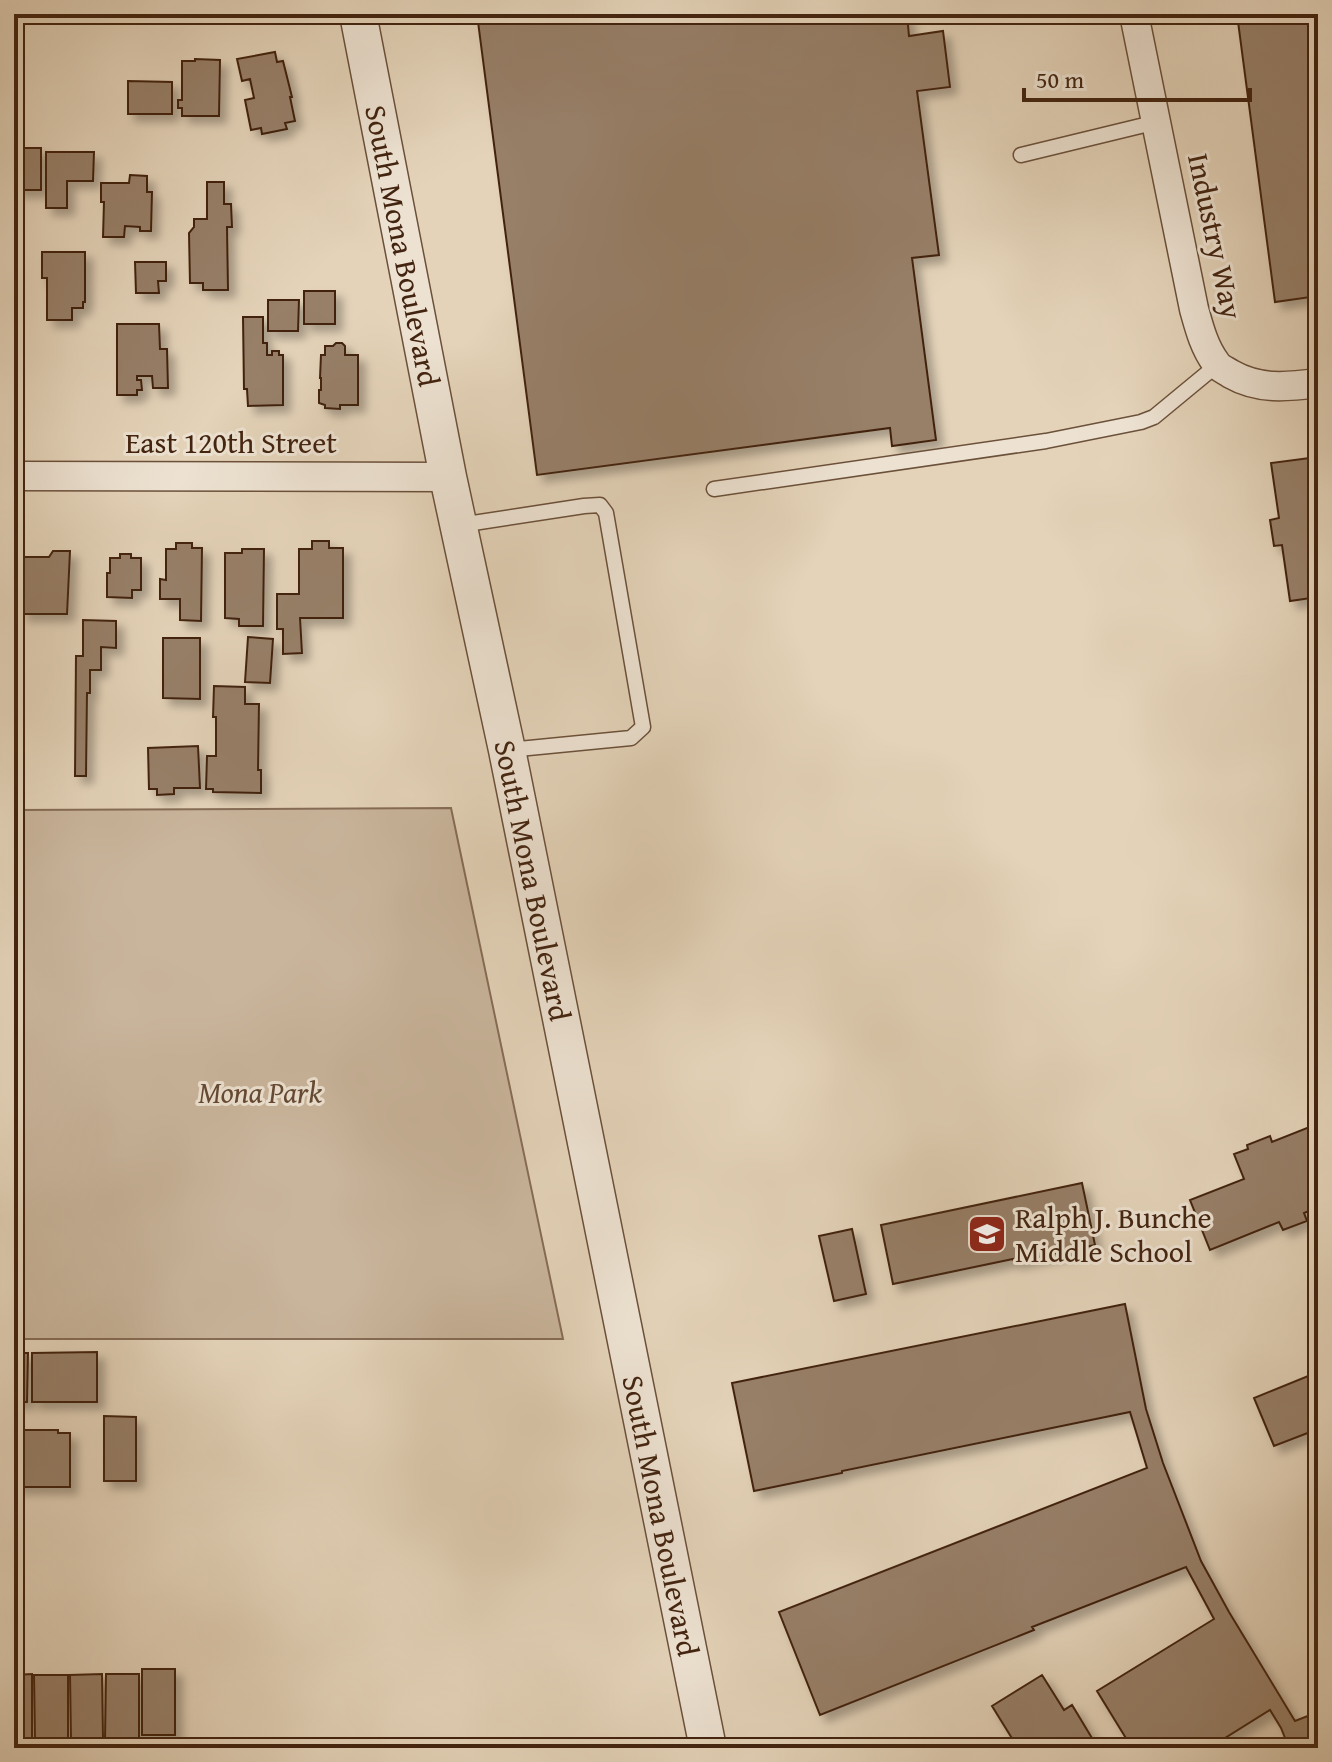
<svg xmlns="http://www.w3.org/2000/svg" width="1332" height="1762" viewBox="0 0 1332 1762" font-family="'Gentium Book Plus',serif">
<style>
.green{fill:#c9b59c;stroke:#866c56;stroke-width:2}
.building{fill:#977f68;stroke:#432410;stroke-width:2;filter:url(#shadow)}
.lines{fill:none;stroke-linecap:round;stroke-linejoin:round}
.service-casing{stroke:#6b503a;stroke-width:17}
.minor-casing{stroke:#6b503a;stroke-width:31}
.tertiary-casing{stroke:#6b503a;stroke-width:39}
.service{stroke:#ede2d2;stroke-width:14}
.minor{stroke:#ede2d2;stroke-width:28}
.tertiary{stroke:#ede2d2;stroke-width:36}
.labels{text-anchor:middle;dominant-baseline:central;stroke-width:6;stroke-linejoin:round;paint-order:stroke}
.street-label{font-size:30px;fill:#432410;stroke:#ede2d2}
.park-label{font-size:30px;font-style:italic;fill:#644833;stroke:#ede2d2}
.poi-label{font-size:30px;fill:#432410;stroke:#ede2d2;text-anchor:start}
</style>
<defs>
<filter id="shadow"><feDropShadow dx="7" dy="7" stdDeviation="4" flood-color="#0004"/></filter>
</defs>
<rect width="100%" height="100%" fill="#e4d3b9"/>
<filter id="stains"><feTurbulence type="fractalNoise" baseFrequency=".0025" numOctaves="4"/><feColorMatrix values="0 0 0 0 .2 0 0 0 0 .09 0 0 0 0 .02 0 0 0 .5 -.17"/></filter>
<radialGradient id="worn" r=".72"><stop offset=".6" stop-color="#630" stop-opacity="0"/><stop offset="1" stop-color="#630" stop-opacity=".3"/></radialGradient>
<!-- green -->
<path class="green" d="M451,808L563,1339H14V810Z"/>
<!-- building -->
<path class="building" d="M477,14H907L909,36L943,31L950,87L917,91L939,255L912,258L936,440L892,446L890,428L537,475Z
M1237,14H1318V296L1275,302Z
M275,52L277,62L283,61L292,97H290L295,121L285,123L287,129L262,134L261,128L251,130L245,100L254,98L250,79L242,81L237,59Z
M195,59L220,60L219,116H182V108H178V100H182V61H195Z
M128,81L172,82V114H128Z
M18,148H41V190H14V153H18Z
M46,152H94L93,181H67V208H46Z
M130,175L147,176V192H152L151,231H140V227L125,226L124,237H103L104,202H101V183H129Z
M207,182H224V204H231L232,227H227L228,290H203V283H190L189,233L194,227V219H207Z
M42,252H85V302H83V308H72V320H47V278H42Z
M135,262H166V281H158L159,293H136Z
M304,291H335V324H304Z
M268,300H299L298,331H268Z
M243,317H263V343H267V355H272V351H279V355H283V405L248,406L247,389H244Z
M117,324H159L160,349H167L168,388H153L152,376H137V380H141L142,390H137V395H117Z
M336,343H342L345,346V355H358V405H340V409L325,408V405L319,403V390H321V378H320L321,355H325V346H333Z
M1318,457V597L1290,601L1282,545L1274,546L1270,520L1279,518L1271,463Z
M312,541H329V548H343V618H300L302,653L283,654V629H277V594H299V549H312Z
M176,543H192V548H202L201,621L180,620V599H160V579L166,580V549H176Z
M242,549H264L263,626H239V619L225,618V553H242Z
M53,551H70L67,614H21V557H49Z
M120,554H131V558H141V590H132V598L107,597V573H110V558H120Z
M83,620L116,621V648L101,647V670H90V693H87L86,776H75L76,656H83Z
M248,637L273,639L270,683L245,682Z
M163,638H200V699L163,698Z
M214,686L245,687V704H259L258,770H261V793L213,792V789H206L207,756H216V717H213Z
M198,746L200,788H174V794L157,795V789H149L148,748Z
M1312,1126L1318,1142V1207L1304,1213L1307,1221L1283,1230L1279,1222L1210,1250L1190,1200L1244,1179L1234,1154L1248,1149L1247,1145L1270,1136L1272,1142Z
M1082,1183L1095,1245L1014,1262L1013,1259L893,1284L881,1225Z
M852,1229L866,1294L834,1301L819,1236Z
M1125,1304L1146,1409L1163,1463L1201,1561L1229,1612L1295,1721L1318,1712V1748H1289L1281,1728L1270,1710L1209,1748H1132L1097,1691L1214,1619L1186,1567L1032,1627L1034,1630L820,1715L779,1612L1147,1468L1130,1412L842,1471V1473L754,1491L732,1383Z
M97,1352V1402H32V1353Z
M14,1353H28L27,1402H14Z
M1318,1372V1429L1274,1446L1254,1398Z
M104,1416L136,1417V1481H104Z
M14,1430H58V1433H70V1487H14Z
M142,1669H175V1735H142Z
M32,1674V1739H14V1675Z
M102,1674L103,1739H71L70,1675Z
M106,1674H139V1740H105Z
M34,1675H68V1740H35Z
M1042,1675L1064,1710L1072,1705L1098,1748H1018L992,1706Z"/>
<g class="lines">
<!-- service casing -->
<g class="service-casing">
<path id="service" d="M1021,155L1157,122
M714,489L1046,441L1141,422L1154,417L1217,365
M460,525L584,506L600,505L606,513L643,727L631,738L508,750"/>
</g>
<!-- minor casing -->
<g class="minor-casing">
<path id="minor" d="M1134,14L1194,309C1199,327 1204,347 1216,363C1219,368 1225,370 1231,374C1259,390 1287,387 1318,383
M14,476L448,477"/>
</g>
<!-- tertiary casing -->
<g class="tertiary-casing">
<g id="tertiary">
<path id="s1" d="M358,14L448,477L507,750L708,1748"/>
</g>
</g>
<!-- service -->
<use href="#service" class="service"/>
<!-- minor -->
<use href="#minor" class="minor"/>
<!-- tertiary -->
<use href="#tertiary" class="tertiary"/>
</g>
<!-- icons -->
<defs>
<g id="school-square" transform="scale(2)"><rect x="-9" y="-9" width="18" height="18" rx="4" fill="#8f2418" stroke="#ede2d2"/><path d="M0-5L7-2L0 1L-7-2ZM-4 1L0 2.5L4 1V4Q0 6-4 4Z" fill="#fff"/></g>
</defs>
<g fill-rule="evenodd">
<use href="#school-square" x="987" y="1234"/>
</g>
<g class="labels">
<!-- street labels -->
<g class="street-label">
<text transform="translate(1216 236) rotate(78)">Industry Way</text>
<text stroke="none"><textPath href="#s1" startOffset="236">South Mona Boulevard</textPath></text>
<text x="231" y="442">East 120th Street</text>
<text stroke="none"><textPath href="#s1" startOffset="884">South Mona Boulevard</textPath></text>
<text stroke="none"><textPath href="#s1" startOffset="1532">South Mona Boulevard</textPath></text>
</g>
<!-- park labels -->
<g class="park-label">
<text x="260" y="1092">Mona Park</text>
</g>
<!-- poi labels -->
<g class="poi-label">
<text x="1015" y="1217">Ralph J. Bunche<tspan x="1015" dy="34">Middle School</tspan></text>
</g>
</g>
<!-- margin -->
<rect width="1332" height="1762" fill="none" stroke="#e4d3b9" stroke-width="48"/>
<rect x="16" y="16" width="1300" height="1730" fill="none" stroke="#432410" stroke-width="4"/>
<rect x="24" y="24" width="1284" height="1714" fill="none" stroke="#432410" stroke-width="2"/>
<!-- scale -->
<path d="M1024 88v12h226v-12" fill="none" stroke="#432410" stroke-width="4"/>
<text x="1036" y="88" font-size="24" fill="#432410" stroke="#ede2d2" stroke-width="6" paint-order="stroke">50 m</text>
<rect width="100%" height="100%" filter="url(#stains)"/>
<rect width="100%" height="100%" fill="url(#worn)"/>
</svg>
